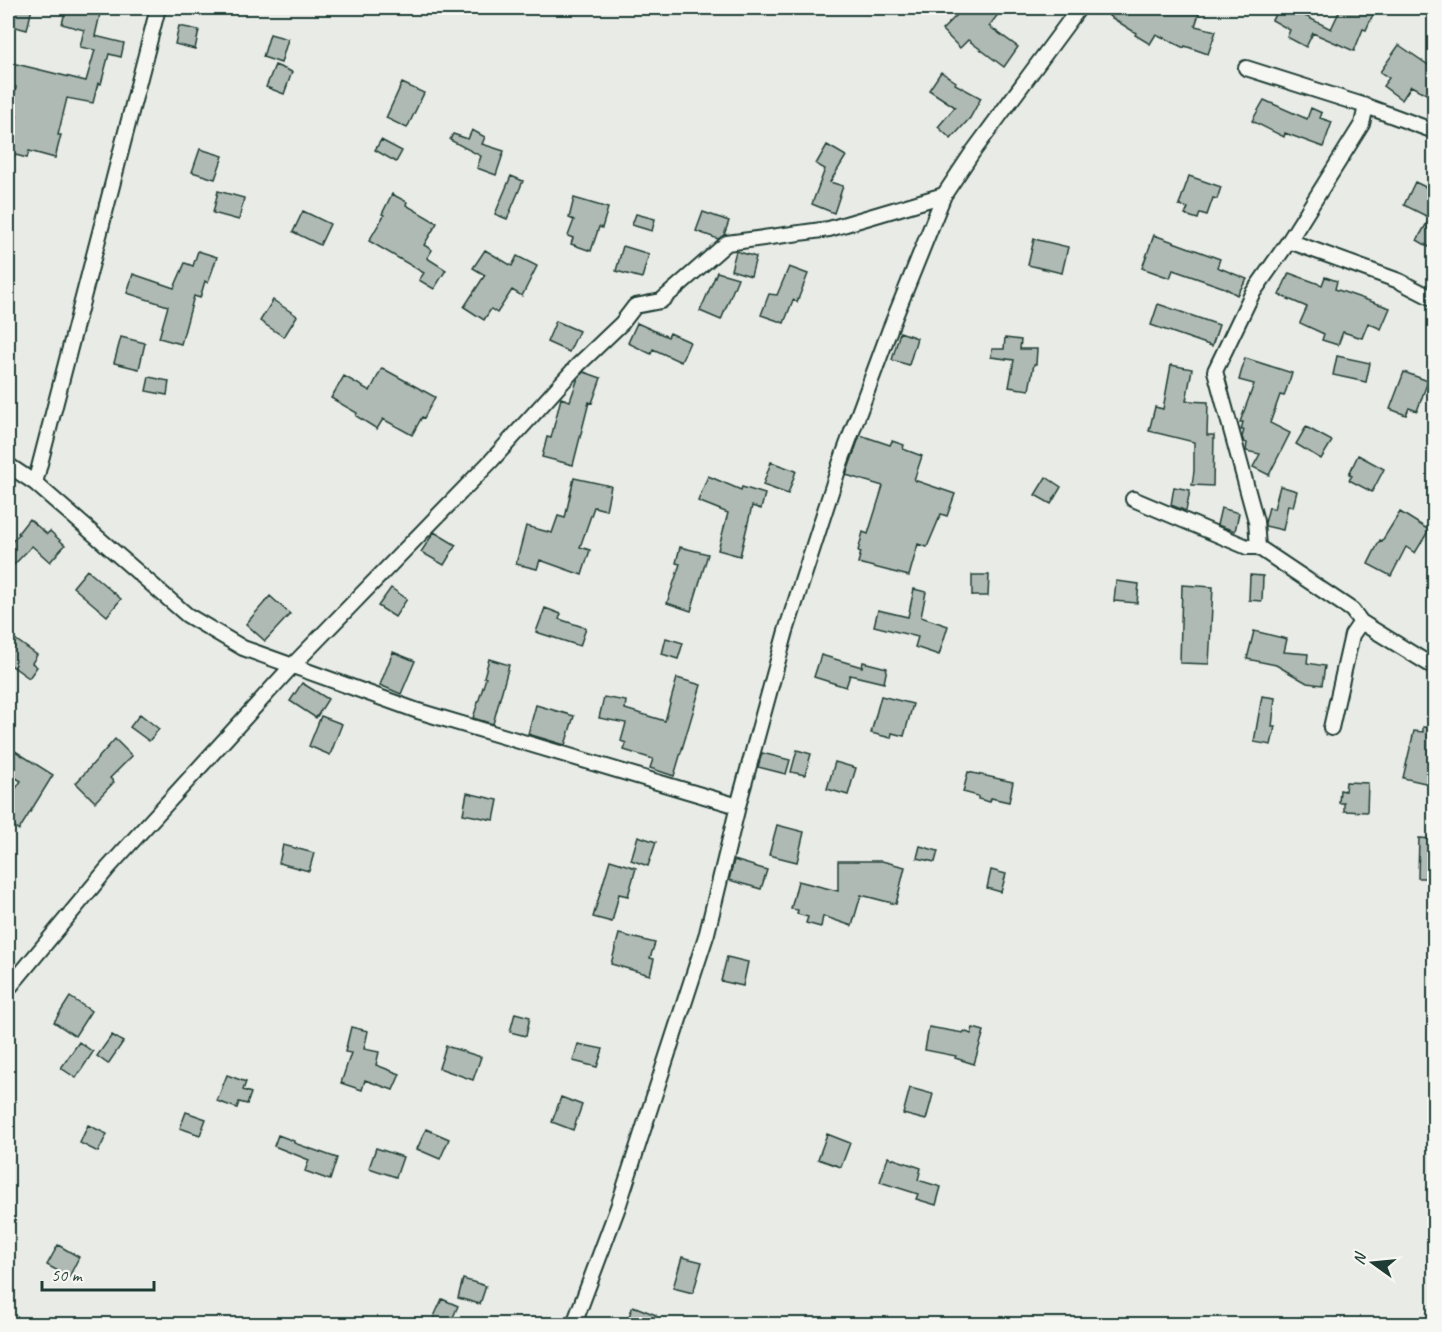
<svg xmlns="http://www.w3.org/2000/svg" width="1442" height="1332" viewBox="0 0 1442 1332" font-family="Caveat,sans-serif">
<style>
.building{fill:#b0bab5;stroke:#1f3d34;stroke-width:1.5}
.lines{fill:none;stroke-linecap:round;stroke-linejoin:round}
.street-casing{stroke:#1f3d34;stroke-width:18}
.street{stroke:#f6f6f2;stroke-width:14}
</style>
<rect width="100%" height="100%" fill="#e9ebe7"/>
<filter id="ink" filterUnits="userSpaceOnUse"><feTurbulence type="fractalNoise" baseFrequency=".0167" numOctaves="2"/><feDisplacementMap in="SourceGraphic" scale="12" xChannelSelector="R" yChannelSelector="G"/><feConvolveMatrix kernelMatrix="1 2 1 2 8 2 1 2 1" color-interpolation-filters="sRGB"/></filter>
<g filter="url(#ink)">
<!-- building -->
<path class="building" d="M10,8H32L27,30L8,25Z
M66,8L101,10L95,36L124,43L121,57L109,54L101,84L98,83L93,103L67,98L58,135H61L55,158L29,151L27,158L8,153L17,116L10,114L16,87L8,84V62L86,81L95,50L80,47L84,30L62,24Z
M964,8H1003L989,26L1018,47L1004,67L968,40L960,48L942,30Z
M1114,8H1201L1195,26L1216,31L1208,54L1185,46L1184,48L1156,34L1150,44L1135,35L1136,33L1109,16Z
M1279,8H1302L1299,13L1331,29L1341,8H1364L1374,12L1366,30L1363,29L1354,51L1313,33L1306,47L1287,37L1290,30L1272,20Z
M179,26L199,30L195,49L175,44Z
M270,34L288,39L281,63L263,57Z
M1399,45L1434,69V98L1411,86L1402,100L1383,86L1389,78L1380,72Z
M275,65L292,72L284,94L266,87Z
M941,72L956,82L955,84L981,98L970,118L951,139L938,127L955,107L929,90Z
M402,83L424,93L407,128L386,118Z
M1264,100L1307,119L1311,108L1322,113L1320,118L1332,122L1323,147L1285,133L1284,137L1252,121Z
M472,130L485,137L482,144L504,151L496,175L477,168L481,156L450,140L453,134L468,139Z
M381,140L402,151L396,162L375,150Z
M827,145L846,156L830,182L843,186L834,213L812,204L825,169L816,164Z
M200,149L223,156L215,179L192,172Z
M511,176L523,181L507,219L495,214Z
M1189,176L1221,187L1217,199L1213,198L1207,215L1200,213L1198,219L1185,215L1188,208L1179,205Z
M1415,182L1434,191V209L1430,218L1404,205Z
M218,191L244,198L239,220L213,213Z
M392,194L407,202L406,205L437,223L424,245L432,250L427,258L446,270L434,289L419,280L424,273L369,241L384,215L382,214Z
M574,198L608,208L602,228L599,227L591,251L571,244L573,238L568,236L574,220L569,218Z
M303,211L330,224L320,245L293,232Z
M1434,211V250L1417,240Z
M703,212L729,221L724,235L718,239L696,231Z
M636,214L655,219L652,231L632,225Z
M1154,235L1220,259L1217,267L1247,279L1237,295L1225,288L1173,270L1170,278L1142,268Z
M1034,239L1068,247L1062,273L1028,265Z
M623,246L649,254L642,278L616,271Z
M485,250L512,266L517,256L537,266L522,296L512,290L497,313L491,309L484,320L464,307L485,275L473,268Z
M198,251L217,257L208,283L205,281L200,298L194,296L181,344L159,338L168,306L127,293L133,274L174,288L185,263L193,266Z
M736,251L756,257L751,276L731,270Z
M789,267L808,274L797,302L793,300L784,323L761,315L769,294L777,295Z
M717,272L738,278L721,320L700,311Z
M1289,273L1322,285L1325,277L1337,281L1335,289L1390,308L1381,329L1368,323L1362,338L1343,332L1338,345L1322,340L1324,334L1300,323L1307,307L1279,295Z
M273,300L297,316L284,337L260,321Z
M1158,304L1219,325L1212,346L1151,325Z
M556,321L579,331L569,352L547,342Z
M637,323L668,337L670,333L690,342L681,362L653,349L651,354L628,343Z
M900,332L917,338L909,365L892,360Z
M121,337L145,343L139,369L114,363Z
M1005,338L1021,340L1020,349H1037L1036,364H1034L1029,390L1009,387L1014,360L991,357L992,349H1004Z
M1337,356L1370,363L1366,382L1333,375Z
M1245,358L1292,373L1284,396L1280,395L1270,423L1290,433L1269,475L1253,467L1260,454L1246,451L1247,443L1244,442L1242,437L1244,430H1241L1243,422H1240L1254,384L1239,380Z
M1171,365L1192,369L1186,401L1208,402L1207,435H1214L1213,486L1192,485L1194,471V442L1149,431L1155,407L1163,409Z
M382,368L435,397L424,418L422,417L412,435L383,419L377,429L356,416L357,413L331,398L344,376L370,391Z
M584,372L601,378L592,403L589,402L573,465L542,457L547,437L551,438L561,398L570,401L578,378Z
M1404,372L1428,381L1417,411L1409,408L1406,415L1390,409Z
M149,377L169,381L167,395L146,391Z
M1306,427L1332,441L1321,459L1296,444Z
M860,435L890,445L892,441L904,445L903,449L922,456L914,480L955,494L947,516L941,514L927,547L918,544L909,576L858,563L861,552L858,551L863,532L868,534L883,486L846,475Z
M1358,455L1384,469L1372,492L1349,480L1352,476L1349,474Z
M771,462L796,471L788,494L763,485Z
M708,476L741,490L742,487L765,494L761,509L752,506L740,556L718,550L728,513L698,501Z
M1046,477L1061,487L1051,504L1035,495Z
M574,478L611,486L606,510L594,507L580,547L590,550L582,575L540,560L537,569L516,564L526,526L552,533L558,516L565,518Z
M1280,486L1297,491L1293,507L1288,505L1283,530L1265,526V523L1269,507L1274,509Z
M1174,487L1190,490L1186,511L1171,505Z
M1221,508L1239,513L1235,531L1217,525Z
M1400,512L1429,530L1415,553L1406,547L1391,576L1368,564L1380,540L1382,541Z
M29,519L47,534L50,531L65,545L50,562L32,546L8,571V546L19,534L18,533Z
M434,532L456,545L444,565L421,552Z
M680,547L708,554L691,611L667,603L680,564L676,563Z
M87,570L121,599L107,616L73,587Z
M972,575H989L988,596H972Z
M1250,575L1263,576L1262,601L1249,600Z
M1116,581L1139,584L1137,603L1114,601Z
M1182,585L1213,587L1209,664L1180,663Z
M391,588L407,599L395,617L378,606Z
M914,589L926,592L921,617L948,626L939,655L915,647L918,637L874,626L878,610L908,617Z
M270,596L290,614L265,641L246,624Z
M545,608L561,614L559,619L586,628L580,646L536,632Z
M1254,631L1287,639L1284,652L1308,654L1307,663L1325,666L1322,685L1307,683L1276,665L1247,659Z
M8,634L37,655L32,663L37,667L29,678L8,663Z
M666,638L683,643L678,659L662,654Z
M393,652L415,661L401,694L380,685Z
M821,655L862,667L863,662L887,668L884,683L850,675L846,687L814,677Z
M489,659L509,665L493,724L473,718L486,678L484,677Z
M677,678L701,685L674,776L650,768L653,759L624,750L626,743L621,741L626,723L599,718L604,697L626,701L625,709L665,721Z
M302,683L328,699L316,718L290,701Z
M881,696L913,704L904,736L892,733L891,738L871,733Z
M1262,696L1275,698L1272,727H1275L1271,745L1254,742Z
M536,705L574,716L565,745L528,734Z
M140,714L159,729L149,741L130,727Z
M321,716L342,724L330,755L309,746Z
M1423,727L1434,728V785L1403,778L1414,731L1423,732Z
M115,739L132,756L110,778L114,782L95,802L76,783Z
M12,749L53,775L19,830L8,822V800L21,781L8,773V756Z
M797,750L811,754L805,775L791,772Z
M762,753L790,760L786,774L758,767Z
M835,762L856,768L848,795L827,789Z
M968,772L1013,782L1009,802L991,798L990,802L978,799V796L963,792Z
M1346,782L1368,783L1367,812L1344,811V803H1339L1340,790L1345,791Z
M467,793L498,800L494,820L463,814Z
M777,825L804,832L797,862L769,855Z
M638,836L656,842L648,866L631,860Z
M1419,838L1434,839V878H1418Z
M283,845L314,853L309,871L279,863Z
M920,846L938,851L935,862L917,858Z
M610,860L636,868L628,896L619,894L612,922L593,917Z
M734,860L767,870L761,889L729,880Z
M838,861H882L905,867L896,904L861,895L852,926L823,916L821,927L806,923L808,917L797,914L798,910L791,909L798,881L838,891Z
M991,870L1006,874L1001,892L987,888Z
M619,934L655,943L650,958L654,959L650,975L611,964Z
M727,957L748,962L743,986L721,981Z
M70,997L91,1011L75,1036L54,1022Z
M515,1013L530,1017L526,1036L510,1032Z
M351,1027L368,1031L364,1049L379,1052L376,1065L400,1074L393,1090L365,1080L362,1090L341,1083L351,1053L345,1052Z
M929,1027L963,1033L964,1031L971,1034L973,1028L984,1031L974,1064L955,1058L956,1056L925,1050Z
M112,1035L123,1042L108,1064L97,1056Z
M79,1042L93,1052L76,1078L61,1068Z
M578,1044L603,1049L597,1067L573,1061Z
M446,1046L481,1057L473,1080L439,1068Z
M227,1075L246,1082L243,1090L251,1093L247,1104L239,1102L237,1108L217,1101Z
M910,1088L933,1094L926,1120L903,1114Z
M561,1097L582,1105L573,1130L552,1122Z
M186,1112L206,1119L200,1135L180,1128Z
M88,1125L107,1134L98,1152L80,1143Z
M426,1129L449,1139L440,1159L417,1149Z
M827,1134L850,1143L841,1167L818,1159Z
M278,1135L294,1141V1143L337,1158L330,1180L305,1171L309,1160L274,1146Z
M376,1148L403,1157L396,1177L369,1168Z
M888,1157L921,1168L918,1180L941,1187L936,1205L916,1199L918,1194L880,1182Z
M58,1245L79,1257L69,1277L47,1265Z
M682,1257L702,1262L693,1293L673,1288Z
M463,1279L486,1286L480,1304L458,1298Z
M442,1299L458,1306L450,1324H441L432,1321Z
M633,1306L656,1315L653,1324H626Z"/>
<g class="lines">
<!-- street casing -->
<g class="street-casing">
<path id="street" d="M1246,68L1366,106L1434,131
M1289,241L1399,281L1434,299
M8,465L35,483L187,615L243,648L418,711L738,806
M35,483L158,8
M1133,499L1247,547H1258L1352,610L1361,622L1434,667
M1258,547L1256,521L1215,371L1252,294L1289,241L1362,124L1366,106
M1331,728L1352,635L1361,622
M8,989L108,868L292,666L492,460L578,365L622,323L635,306L661,301L727,243L829,229L944,195
M574,1324L618,1207L707,933L738,806L786,631L840,464L890,329L944,195L972,153L1079,8"/>
</g>
<!-- street -->
<use href="#street" class="street"/>
</g>
</g>
<!-- margin -->
<rect width="1442" height="1332" fill="none" stroke="#f6f6f2" stroke-width="30"/>
<rect x="15" y="15" width="1412" height="1302" fill="none" stroke="#1f3d34" stroke-width="2" filter="url(#ink)"/>
<!-- north arrow -->
<g transform="translate(1373 1263) rotate(285)" stroke="#f6f6f2" stroke-width="4.5" paint-order="stroke">
<path d="M0-4.5L10 22L0 15L-10 22Z" fill="#1f3d34"/>
<text y="-9" font-size="16" font-weight="bold" text-anchor="middle" fill="#1f3d34">N</text>
</g>
<!-- scale -->
<path d="M42 1281v9h112v-9" fill="none" stroke="#1f3d34" stroke-width="3"/>
<text x="51" y="1281" font-size="18" fill="#1f3d34" stroke="#f6f6f2" stroke-width="4.5" paint-order="stroke">50 m</text>
</svg>
